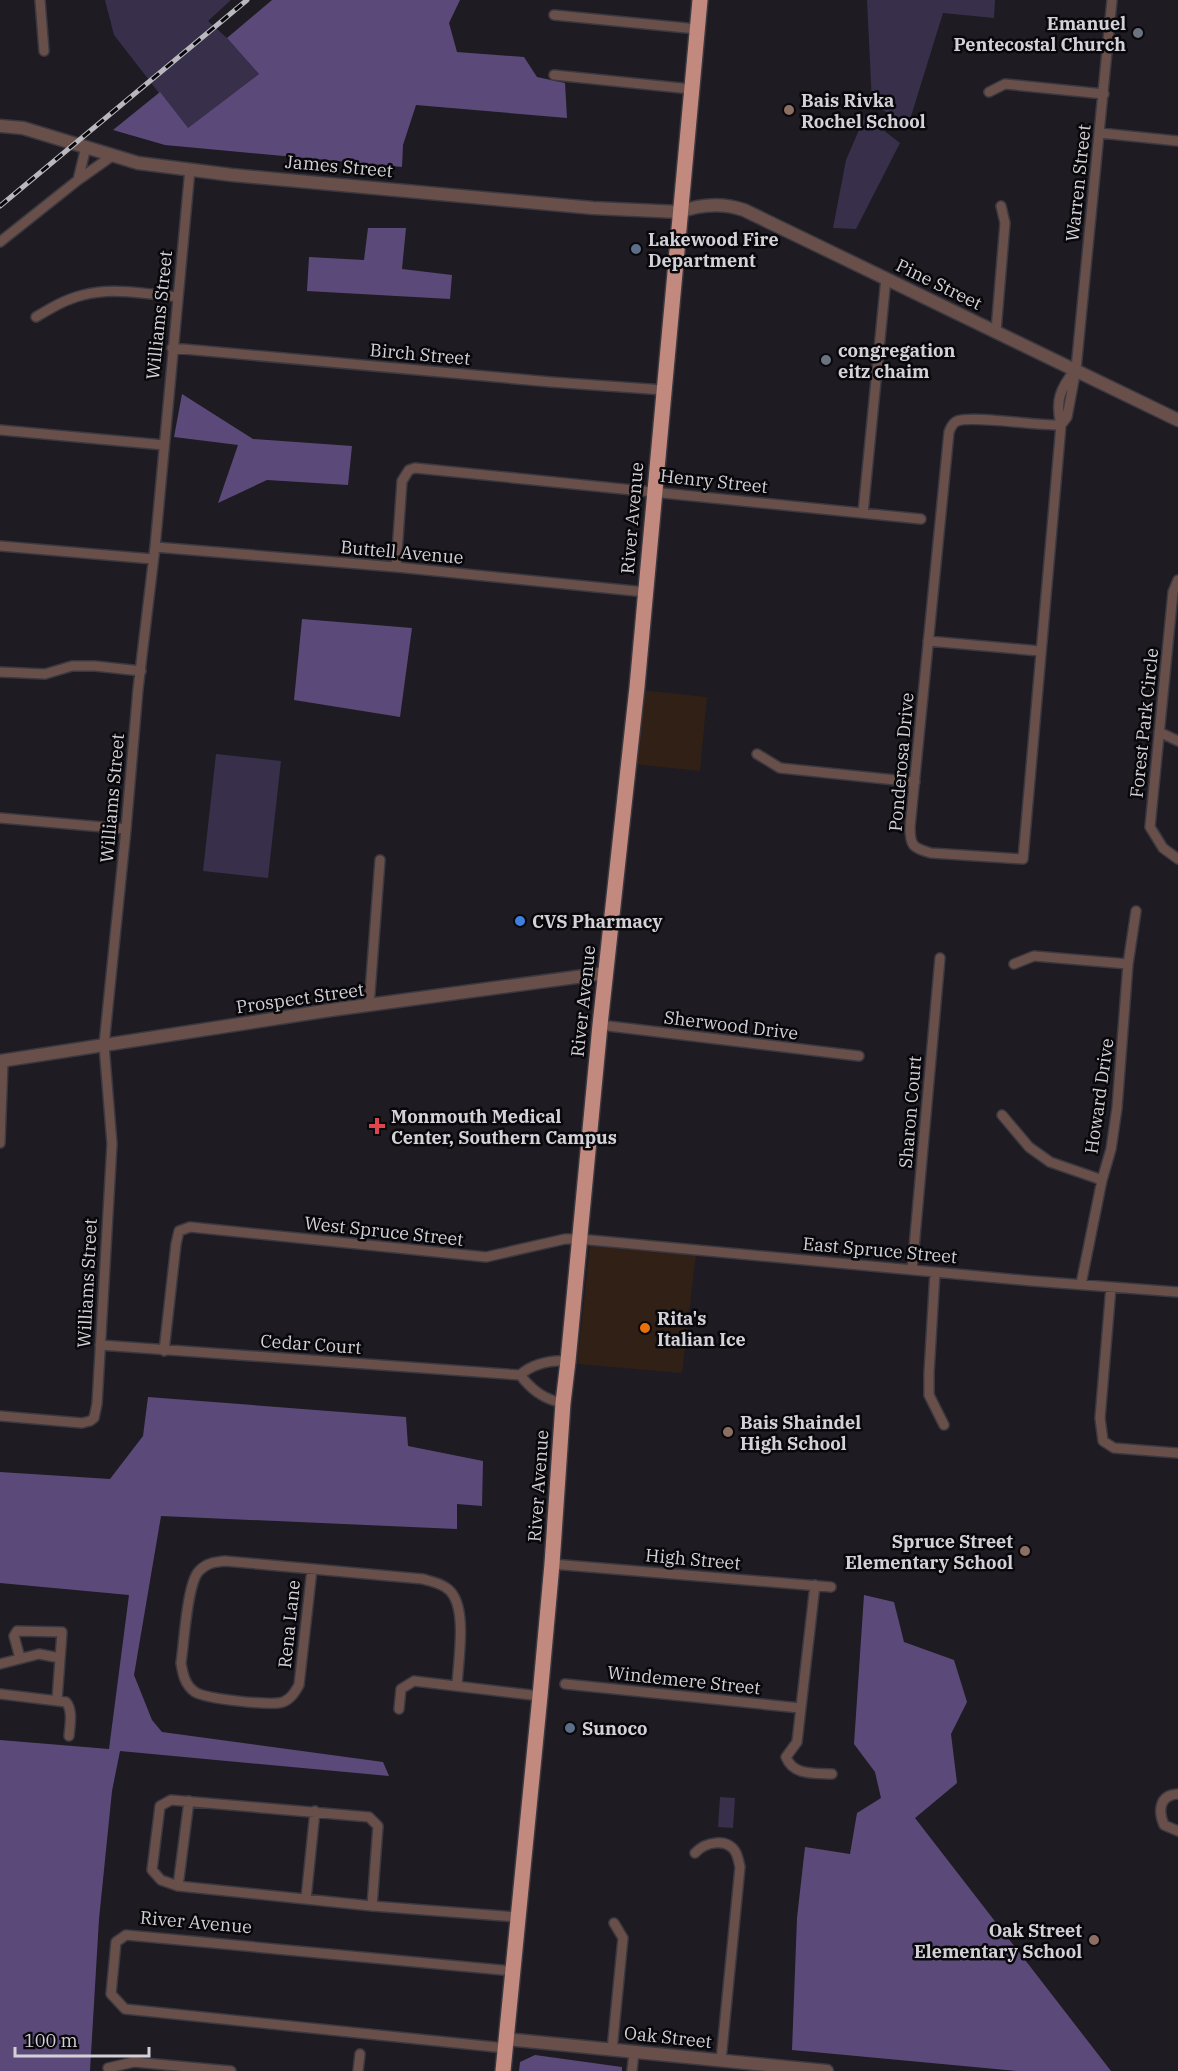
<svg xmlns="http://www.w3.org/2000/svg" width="1178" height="2071" viewBox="0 0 1178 2071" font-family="'IBM Plex Serif',serif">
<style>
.commercial{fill:#302016}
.green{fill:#382f4a}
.forest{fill:#5b4a79}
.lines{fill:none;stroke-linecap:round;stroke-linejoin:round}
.minor-casing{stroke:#3b3840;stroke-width:12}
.tertiary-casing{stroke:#3b3840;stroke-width:15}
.trunk-casing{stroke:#3b3840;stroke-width:18}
.minor{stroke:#684f4a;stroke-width:9}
.tertiary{stroke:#684f4a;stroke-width:12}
.trunk{stroke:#c28a7e;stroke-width:15}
.rail-casing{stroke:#bab8bf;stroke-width:5}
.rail{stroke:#08070a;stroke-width:3;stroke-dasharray:9;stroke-linecap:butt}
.worship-dot{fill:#6b7280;stroke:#08070a;stroke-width:2}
.education-dot{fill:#8d6e63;stroke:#08070a;stroke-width:2}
.service-dot{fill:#5c6f8a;stroke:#08070a;stroke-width:2}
.shop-dot{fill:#3f7fe0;stroke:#08070a;stroke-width:2}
.health-dot{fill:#e0444e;stroke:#08070a;stroke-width:2}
.food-dot{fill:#e8710a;stroke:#08070a;stroke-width:2}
.labels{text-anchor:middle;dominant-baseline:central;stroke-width:5;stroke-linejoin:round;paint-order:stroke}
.poi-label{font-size:18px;font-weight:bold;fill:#d3d1d7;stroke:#08070a;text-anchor:start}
.street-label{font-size:18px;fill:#d3d1d7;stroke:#08070a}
</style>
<rect width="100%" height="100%" fill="#1e1b23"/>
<!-- commercial -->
<path class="commercial" d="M640,690L707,697L700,771L632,764Z
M590,1246L696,1255L682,1373L577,1364Z"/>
<!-- green -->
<path class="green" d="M105,0H231L208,21L227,38L259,74L187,129L114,35Z
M867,0H995L994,18L943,13L908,126L872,103Z
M865,116L900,143L856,229L833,228L846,160Z
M216,754L281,761L268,878L203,871Z
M720,1797L735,1798L733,1828L718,1827Z"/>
<!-- forest -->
<path class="forest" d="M272,0H460L449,23L457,52L524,57L537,77L565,83L567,118L416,105L403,145L402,167L165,145L113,130L160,92L188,128L259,74L227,38Z
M368,228H406L402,269L452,275L450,299L307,291L309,257L364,260Z
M182,394L253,439L352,446L348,485L267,480L218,503L238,445L174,437Z
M302,619L412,628L400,717L294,700Z
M148,1397L406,1417L408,1446L483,1461L482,1506L457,1504V1529L161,1516L134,1675L152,1720L162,1732L383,1762L389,1776L120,1751L112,1791L99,1919L90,2071H0V1740L109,1749L129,1595L0,1583V1472L110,1479L143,1436Z
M864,1595L894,1602L904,1642L954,1660L967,1702L951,1734L957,1783L915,1818L1111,2071H1017L792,2050L797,1918L805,1847L850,1854L857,1813L881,1798L875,1772L854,1744Z
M535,2055L622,2067V2071H519L520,2062Z"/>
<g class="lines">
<!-- minor casing -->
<g class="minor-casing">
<path id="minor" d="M40,0L44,51
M554,15L697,29
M554,75L691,89
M989,92L1005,84L1104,94
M1100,133L1178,141
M78,180L86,147
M0,242L78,180L112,156
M36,317C51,308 66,299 83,295C113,287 147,294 178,297
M996,331L1005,223L1001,206
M172,348L551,382L664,390
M1076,369L1112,0
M1061,425L1023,859L931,853C913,848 910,846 910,827L949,432C951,428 951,424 957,421C972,415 1038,426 1061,425L1067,417L1076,369C1060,388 1055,401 1061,425
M0,430L164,445
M863,513L886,278
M0,546L153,559
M155,547L396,567L645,592
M396,567L402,481L409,470L415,468L921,519
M1178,580L1173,592L1150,827L1163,848L1178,859
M928,641L1040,651
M0,672L45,674L72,666H95L141,671
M1159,732L1178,741
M757,754L780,768L915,782
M0,818L126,829
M1014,964L1034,956L1128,964
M369,1006L380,860
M600,1025L859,1056
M1002,1115L1029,1147L1050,1162L1102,1180
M0,1143L3,1061
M912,1270L940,958
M935,1272L929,1373V1395L944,1425
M1081,1284L1102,1180L1111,1149L1117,1108L1128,964L1136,911
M1111,1287L1100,1418L1103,1441L1114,1448L1178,1453
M100,1345L520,1375C534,1363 550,1360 568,1361
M164,1351L176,1244L179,1231L190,1227L486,1257L565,1239H579L1032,1281L1178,1292
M520,1375C532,1390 543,1399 563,1403
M0,1416L82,1423L90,1421L94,1418L97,1404L112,1144L104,1045L126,829L138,689L155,547L190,169
M552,1564L831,1587
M312,1569L299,1685C295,1692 291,1699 283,1702C271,1706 206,1699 195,1692C185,1685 183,1675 181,1663C184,1644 187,1583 199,1571C206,1563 215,1562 225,1561L423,1579C432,1582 442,1583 449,1590C468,1607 458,1661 457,1686
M815,1585L797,1742L786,1757C793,1776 815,1773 832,1774
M20,1658L14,1636L17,1631L62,1632L57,1700
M0,1664L39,1654L60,1658
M565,1684L800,1708
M0,1694L66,1702C73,1710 70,1725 69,1736
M399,1709L401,1689L414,1681L540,1696
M1178,1794C1159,1795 1158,1811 1164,1825L1178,1831
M695,1853C705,1842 728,1837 736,1853C738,1857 739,1863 740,1867L721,2060
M178,1886L189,1801
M306,1899L315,1811
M372,1906L378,1826L369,1817L171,1800L160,1806L152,1870L161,1880L178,1886L372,1906L518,1917
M505,2048L125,2009L111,1994L116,1942L126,1935L513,1971
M612,2050L623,1938L614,1923
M108,2068L134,2062L231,2071
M358,2071L360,2054
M632,2071L634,2052"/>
</g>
<!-- tertiary casing -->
<g class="tertiary-casing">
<path id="tertiary" d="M0,126L23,128L138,163L232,175L593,208L680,212C701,204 723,203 744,210L1178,420
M0,1061L331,1010L606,973
M506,2039L827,2071"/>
</g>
<!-- trunk casing -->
<g class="trunk-casing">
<path id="trunk" d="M503,2071L540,1696L552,1564L563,1403L568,1361L600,1025L637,687L700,0"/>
</g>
<!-- minor -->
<use href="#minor" class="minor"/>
<!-- tertiary -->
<use href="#tertiary" class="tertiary"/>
<!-- trunk -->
<use href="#trunk" class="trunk"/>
<!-- rail casing -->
<g class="rail-casing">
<path id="rail" d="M0,206L247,0"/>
</g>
<!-- rail -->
<use href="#rail" class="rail"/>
</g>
<!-- markers -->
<g class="worship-dot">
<circle cx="1138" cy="33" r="6"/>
<circle cx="826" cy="360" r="6"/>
</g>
<g class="education-dot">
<circle cx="789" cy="110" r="6"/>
<circle cx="728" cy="1432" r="6"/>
<circle cx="1025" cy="1551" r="6"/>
<circle cx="1094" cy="1940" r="6"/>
</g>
<g class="service-dot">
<circle cx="636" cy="249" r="6"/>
<circle cx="570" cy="1728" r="6"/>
</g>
<circle class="shop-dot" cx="520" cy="921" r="6"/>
<path class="health-dot" d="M374 1117h6v6h6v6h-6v6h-6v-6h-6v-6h6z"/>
<circle class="food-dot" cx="645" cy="1328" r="6"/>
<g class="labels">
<!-- poi labels -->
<g class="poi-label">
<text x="1126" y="23" text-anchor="end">Emanuel<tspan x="1126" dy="21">Pentecostal Church</tspan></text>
<text x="801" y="100">Bais Rivka<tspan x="801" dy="21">Rochel School</tspan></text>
<text x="648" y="239">Lakewood Fire<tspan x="648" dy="21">Department</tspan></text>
<text x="838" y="350">congregation<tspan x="838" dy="21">eitz chaim</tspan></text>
<text x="532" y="921">CVS Pharmacy</text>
<text x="391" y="1116">Monmouth Medical<tspan x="391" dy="21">Center, Southern Campus</tspan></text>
<text x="657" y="1318">Rita's<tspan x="657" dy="21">Italian Ice</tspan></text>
<text x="740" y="1422">Bais Shaindel<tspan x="740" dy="21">High School</tspan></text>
<text x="1013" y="1541" text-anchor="end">Spruce Street<tspan x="1013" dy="21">Elementary School</tspan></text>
<text x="582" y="1728">Sunoco</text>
<text x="1082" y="1930" text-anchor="end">Oak Street<tspan x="1082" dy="21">Elementary School</tspan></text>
</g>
<!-- street labels -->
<g class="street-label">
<text transform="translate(339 166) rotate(5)">James Street</text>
<text transform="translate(1078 183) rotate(-84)">Warren Street</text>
<text transform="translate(939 284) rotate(26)">Pine Street</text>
<text transform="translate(159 315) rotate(-84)">Williams Street</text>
<text transform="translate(420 354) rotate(5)">Birch Street</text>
<text transform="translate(714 481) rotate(6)">Henry Street</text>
<text transform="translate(632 518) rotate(-85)">River Avenue</text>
<text transform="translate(402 552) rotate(5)">Buttell Avenue</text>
<text transform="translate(1144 723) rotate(-84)">Forest Park Circle</text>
<text transform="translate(901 762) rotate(-85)">Ponderosa Drive</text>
<text transform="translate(112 798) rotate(-85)">Williams Street</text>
<text transform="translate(300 998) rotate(-8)">Prospect Street</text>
<text transform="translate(583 1001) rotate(-84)">River Avenue</text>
<text transform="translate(731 1025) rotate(7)">Sherwood Drive</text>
<text transform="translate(1099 1096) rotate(-82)">Howard Drive</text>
<text transform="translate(910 1112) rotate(-85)">Sharon Court</text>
<text transform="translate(384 1231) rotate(6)">West Spruce Street</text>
<text transform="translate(880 1250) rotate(5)">East Spruce Street</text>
<text transform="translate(87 1283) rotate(-87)">Williams Street</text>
<text transform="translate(311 1344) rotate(4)">Cedar Court</text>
<text transform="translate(538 1486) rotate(-86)">River Avenue</text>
<text transform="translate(693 1559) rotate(5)">High Street</text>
<text transform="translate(289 1624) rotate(-84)">Rena Lane</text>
<text transform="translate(684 1680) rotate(6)">Windemere Street</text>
<text transform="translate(196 1922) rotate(5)">River Avenue</text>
<text transform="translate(668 2037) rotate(6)">Oak Street</text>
</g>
</g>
<!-- scale -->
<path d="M15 2047v9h134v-9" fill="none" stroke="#d3d1d7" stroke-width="3"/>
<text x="24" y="2047" font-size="18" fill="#d3d1d7" stroke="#08070a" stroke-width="4.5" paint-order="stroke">100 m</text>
</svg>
